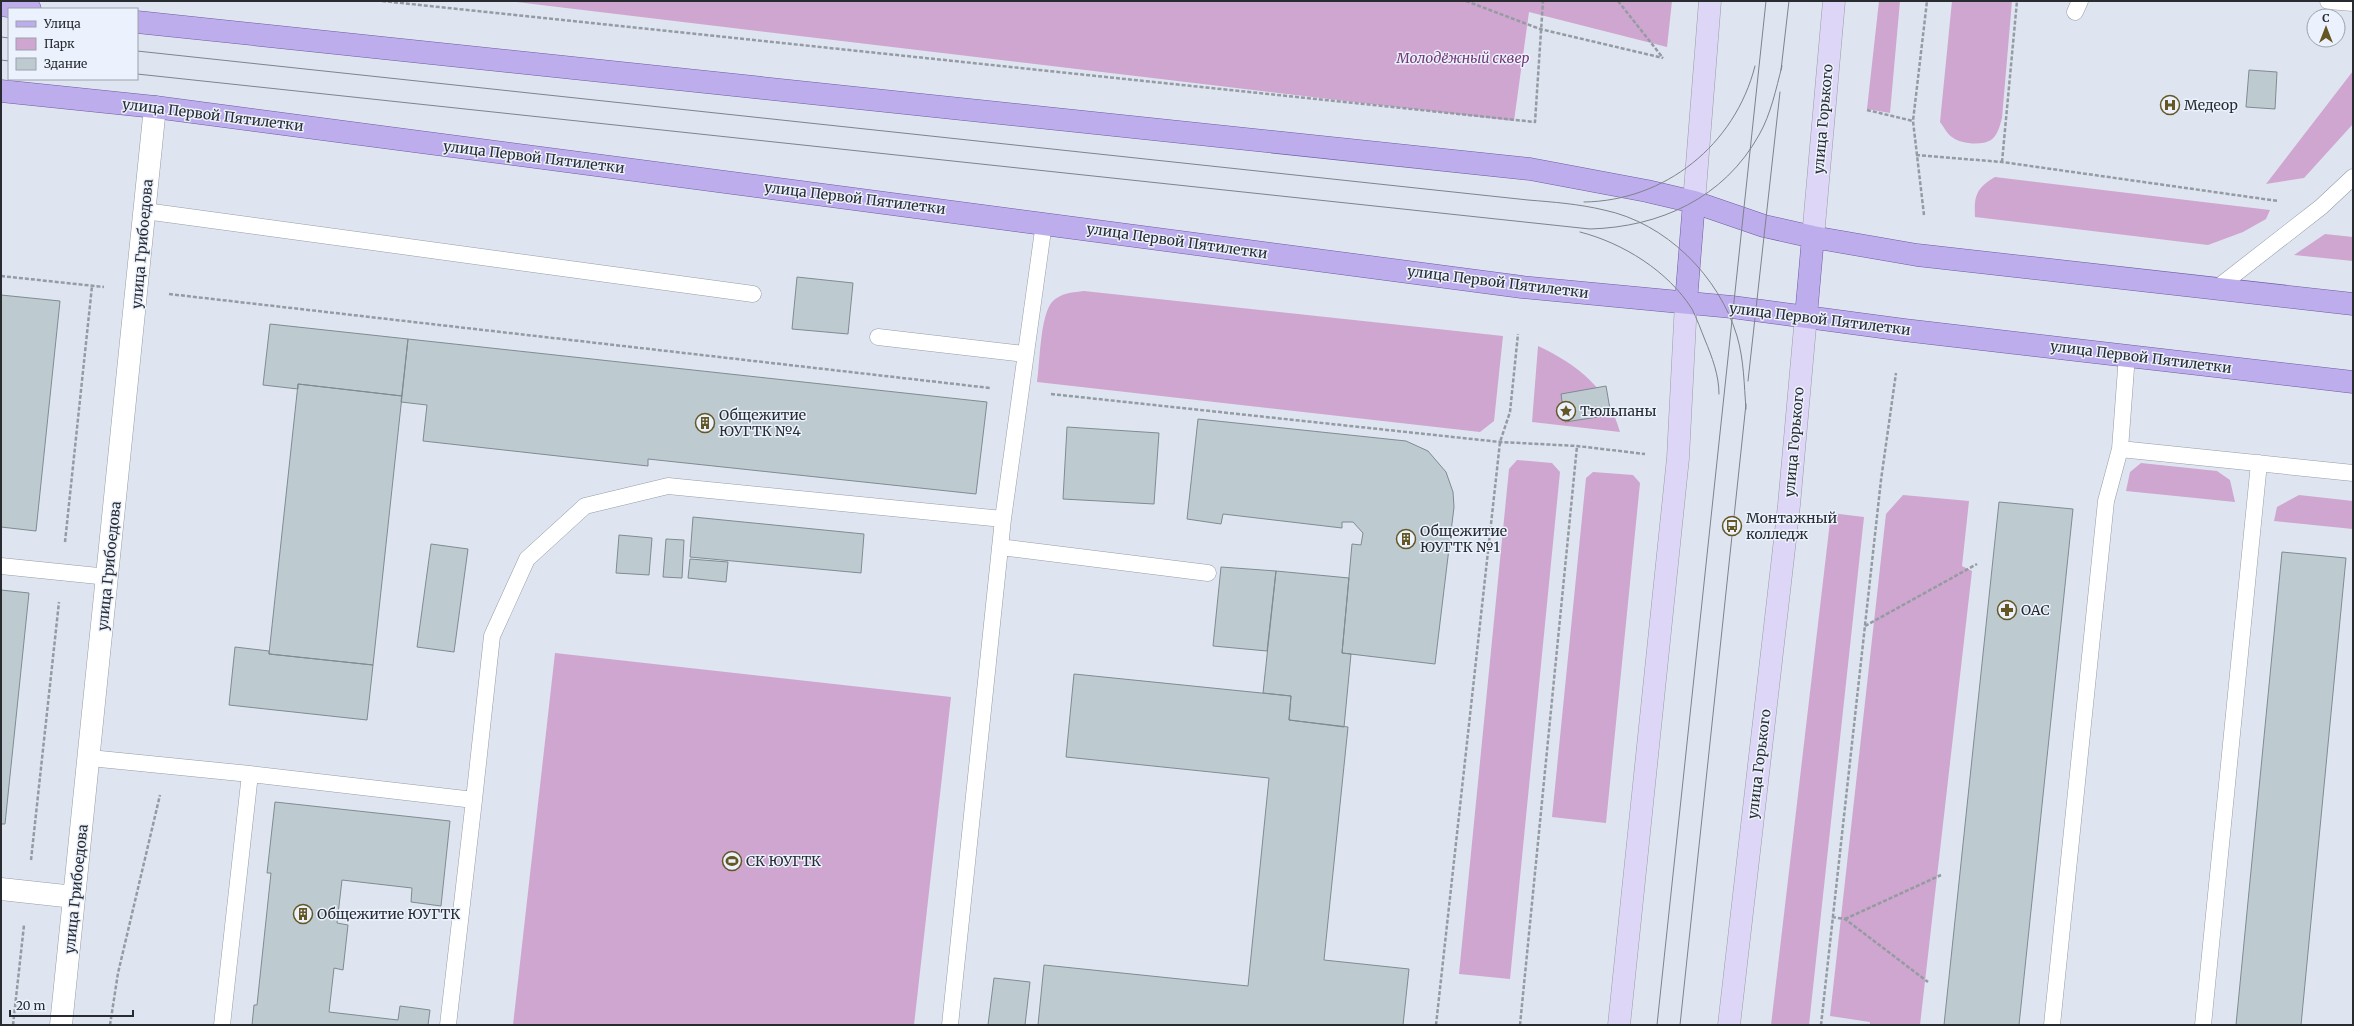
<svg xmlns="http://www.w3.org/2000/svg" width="2354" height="1026" viewBox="0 0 2354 1026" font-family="Merriweather,serif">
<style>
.green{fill:#cfa6cf}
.building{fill:#bdcad0;stroke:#7f8b91}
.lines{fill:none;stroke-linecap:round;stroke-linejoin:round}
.service-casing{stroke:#969da7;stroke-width:17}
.minor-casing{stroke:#969da7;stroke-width:23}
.secondary-casing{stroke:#969da7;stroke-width:23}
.primary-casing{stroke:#6d5ca2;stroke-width:23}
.path{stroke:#959ba3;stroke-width:2.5;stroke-dasharray:4 2;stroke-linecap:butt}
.service{stroke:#fff;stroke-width:16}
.minor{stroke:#fff;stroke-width:22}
.secondary{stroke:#ded6f6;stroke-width:22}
.primary{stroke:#beadec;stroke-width:22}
.tram{stroke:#7f838b;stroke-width:1}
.labels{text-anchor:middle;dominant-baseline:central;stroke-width:3;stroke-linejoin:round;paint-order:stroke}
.park-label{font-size:14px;font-style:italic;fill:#743775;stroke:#ebf2fd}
.poi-label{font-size:14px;fill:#282b2f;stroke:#ebf2fd;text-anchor:start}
.street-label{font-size:14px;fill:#282b2f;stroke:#ebf2fd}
</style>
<rect width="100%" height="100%" fill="#dee5f0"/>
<!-- green -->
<path class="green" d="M507,1H1672L1667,47L1529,12L1514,121Z
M1879,1H1900L1890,113L1867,109Z
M1952,1H2012L2002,118C2000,125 1998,135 1991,140C1982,146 1960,144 1952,137C1947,134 1944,127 1940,122Z
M2353,71V124L2304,178L2266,184Z
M1995,177L2270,210L2266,219L2243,232L2208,245L1975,217C1974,196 1976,188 1995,177Z
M2325,234L2353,237V261L2294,255Z
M1084,291L1503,336L1494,421L1480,432L1037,382C1040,363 1040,316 1052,302C1060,293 1074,292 1084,291Z
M1538,346C1578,365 1608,388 1620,432L1532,422Z
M1517,460L1552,463L1560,472L1510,979L1459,974L1509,469Z
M2141,463L2217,471L2230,480L2235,502L2126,491L2130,472Z
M1593,472L1633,475L1640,483L1606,823L1552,817L1586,478Z
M1903,495L1969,501L1962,566L1972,571L1920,1025H1870V1022L1830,1016L1886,514Z
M2299,495L2353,501V529L2274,521L2277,507Z
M1831,513L1864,517L1809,1025H1771Z
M555,653L951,697L914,1025H513Z"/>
<!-- building -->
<path class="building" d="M2249,70L2277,72L2275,109L2246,107Z
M797,277L853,283L848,334L792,329Z
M1,295L60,301L36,531L1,527Z
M270,324L408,339L402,396L298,384V389L263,385Z
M408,339L987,402L976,494L648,459V466L423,441L427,405L401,402Z
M298,384L402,396L373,665L269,654Z
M1606,386L1611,415L1565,422L1561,394Z
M1198,419L1406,441L1428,451L1446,472L1453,492L1454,507L1435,664L1342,653L1352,544L1361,545L1363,533L1353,522H1342V528L1223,514L1221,524L1187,519Z
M1067,427L1159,433L1154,504L1063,499Z
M1999,502L2073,509L2019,1025H1944Z
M693,517L864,534L861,573L690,557Z
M619,535L652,538L649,575L616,573Z
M666,539L684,540L682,578L663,577Z
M431,544L468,549L454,652L417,647Z
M2282,552L2346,558L2301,1025H2236Z
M690,559L728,562L726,582L688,578Z
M1221,567L1276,571L1267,651L1213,646Z
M1276,571L1349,578L1342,653L1351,654L1344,727L1289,720L1291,696L1263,693Z
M1,590L29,593L5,824H1Z
M235,647L269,651V654L373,665L367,720L229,705Z
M1074,674L1291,696L1289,720L1348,727L1324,960L1409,969L1403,1025H1038L1044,965L1248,986L1269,778L1066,757Z
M275,802L450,821L441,906L411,902L412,888L342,880L337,923L348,925L343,970L334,968L329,1012L398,1020L400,1006L430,1010L428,1025H252L254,1005H257L271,873H267Z
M994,978L1030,982L1025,1025H988Z"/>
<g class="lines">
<!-- service casing -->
<g class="service-casing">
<path id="service" d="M2328,1L2353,3
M2075,12L2080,1
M145,211L753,294
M2217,288L2321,207L2353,177
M878,337L1025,354
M2127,355L2120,449L2353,473
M1000,547L1208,573
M1,566L108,577
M90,758L250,774L474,800L492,636L527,559L585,506L668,486L1003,519
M222,1025L250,774
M448,1025L474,800
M950,1025L1003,519L1044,223
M2052,1025L2106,501L2120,449
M2203,1025L2259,463"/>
</g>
<!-- minor casing -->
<g class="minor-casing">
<path id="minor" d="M1,889L74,897
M61,1025L155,107"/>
</g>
<!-- secondary casing -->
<g class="secondary-casing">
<path id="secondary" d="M1694,202L1710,1
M1813,237L1834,1
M1619,1025L1678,458L1686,302
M1729,1025L1789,505L1806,316"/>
</g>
<!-- primary casing -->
<g class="primary-casing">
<path id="primary" d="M1,5L30,9
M137,22L1530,169L1647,191L1694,202L1764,226L1813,237L1917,255L2353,304
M1,91L155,107L1522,287L1732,307L1904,330L2353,382
M1686,302L1694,202
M1806,316L1813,237"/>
</g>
<!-- path -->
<path class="path" d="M382,1L1535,122L1543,1
M1466,1L1540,29L1663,58
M1618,1L1663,58
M1867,110L1913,121
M1916,155L2002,162L2278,201
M2002,162L2017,1
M1924,215L1913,121L1927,1
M1,276L104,287
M169,294L990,388
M1051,394L1500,442L1577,446L1645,454
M65,542L92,286
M1865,626L1977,564
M31,860L59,602
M1832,917L1845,919L1928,982
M1845,919L1941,875
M13,1025L24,925
M110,1025L118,973L160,795
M1436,1025L1500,442L1510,412L1518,334
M1520,1025L1577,446
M1821,1025L1881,480L1896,373"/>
<!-- service -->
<use href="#service" class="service"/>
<!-- minor -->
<use href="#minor" class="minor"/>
<!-- secondary -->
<use href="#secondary" class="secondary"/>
<!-- primary -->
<use href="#primary" class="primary"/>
<!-- tram -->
<path class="tram" d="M1,37L9,38
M137,51L1528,200C1553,202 1579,204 1604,210C1666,223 1719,276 1737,336C1744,360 1744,384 1746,409
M1,60L9,61
M1781,70L1789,1
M137,74L1590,229C1660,227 1724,198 1759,135C1771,114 1776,89 1782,66
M1584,202C1665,201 1735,145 1755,66
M1580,232C1623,243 1668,271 1692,309C1697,319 1701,330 1705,340C1712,357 1719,375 1719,394
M1748,381L1780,92
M1657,1025L1766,1
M1680,1025L1746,404"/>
</g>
<!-- icons -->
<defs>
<g id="hospital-ring" transform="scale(1)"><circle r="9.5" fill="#ebf2fd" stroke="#645724" stroke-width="1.5"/><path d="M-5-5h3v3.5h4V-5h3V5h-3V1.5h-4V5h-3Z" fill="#645724"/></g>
<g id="sight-ring" transform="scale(1)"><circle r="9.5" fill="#ebf2fd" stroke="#645724" stroke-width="1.5"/><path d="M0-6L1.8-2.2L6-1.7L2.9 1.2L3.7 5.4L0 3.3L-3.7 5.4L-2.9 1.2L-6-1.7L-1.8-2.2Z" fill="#645724"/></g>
<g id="building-ring" transform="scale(1)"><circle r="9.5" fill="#ebf2fd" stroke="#645724" stroke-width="1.5"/><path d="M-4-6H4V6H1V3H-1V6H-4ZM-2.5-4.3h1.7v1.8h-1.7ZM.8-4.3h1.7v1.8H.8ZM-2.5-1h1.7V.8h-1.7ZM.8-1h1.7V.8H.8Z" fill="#645724"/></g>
<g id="bus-ring" transform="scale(1)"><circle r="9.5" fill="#ebf2fd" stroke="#645724" stroke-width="1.5"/><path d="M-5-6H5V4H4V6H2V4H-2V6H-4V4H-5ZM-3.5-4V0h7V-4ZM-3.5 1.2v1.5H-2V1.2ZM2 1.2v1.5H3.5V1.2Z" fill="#645724"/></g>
<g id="pharmacy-ring" transform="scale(1)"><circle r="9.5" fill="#ebf2fd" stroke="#645724" stroke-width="1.5"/><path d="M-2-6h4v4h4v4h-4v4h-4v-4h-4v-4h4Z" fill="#645724"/></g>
<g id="stadium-ring" transform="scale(1)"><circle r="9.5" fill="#ebf2fd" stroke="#645724" stroke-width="1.5"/><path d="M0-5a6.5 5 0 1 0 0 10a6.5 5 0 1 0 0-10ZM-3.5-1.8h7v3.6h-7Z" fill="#645724"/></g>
</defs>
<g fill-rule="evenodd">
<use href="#hospital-ring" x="2170" y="105"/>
<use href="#sight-ring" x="1566" y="411"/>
<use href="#building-ring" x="705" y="423"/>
<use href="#bus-ring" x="1732" y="526"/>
<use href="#building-ring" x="1406" y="539"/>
<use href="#pharmacy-ring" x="2007" y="610"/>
<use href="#stadium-ring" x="732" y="861"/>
<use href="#building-ring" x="303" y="914"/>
</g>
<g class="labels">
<!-- park labels -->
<g class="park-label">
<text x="1463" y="58">Молодёжный сквер</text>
</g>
<!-- poi labels -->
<g class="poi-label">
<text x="2184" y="105">Медеор</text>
<text x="1580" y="411">Тюльпаны</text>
<text x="719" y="415">Общежитие<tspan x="719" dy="16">ЮУГТК №4</tspan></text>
<text x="1746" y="518">Монтажный<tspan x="1746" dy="16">колледж</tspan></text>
<text x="1420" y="531">Общежитие<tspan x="1420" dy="16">ЮУГТК №1</tspan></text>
<text x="2021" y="610">ОАС</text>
<text x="746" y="861">СК ЮУГТК</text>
<text x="317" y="914">Общежитие ЮУГТК</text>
</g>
<!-- street labels -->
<g class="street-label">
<text transform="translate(213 115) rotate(7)">улица Первой Пятилетки</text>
<text transform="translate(1823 119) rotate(-85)">улица Горького</text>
<text transform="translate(534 157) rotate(7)">улица Первой Пятилетки</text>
<text transform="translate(855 198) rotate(7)">улица Первой Пятилетки</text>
<text transform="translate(1177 241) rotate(8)">улица Первой Пятилетки</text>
<text transform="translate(142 244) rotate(-85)">улица Грибоедова</text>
<text transform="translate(1498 282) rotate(7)">улица Первой Пятилетки</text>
<text transform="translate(1820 319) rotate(7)">улица Первой Пятилетки</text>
<text transform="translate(2141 357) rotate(7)">улица Первой Пятилетки</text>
<text transform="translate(1794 442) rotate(-85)">улица Горького</text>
<text transform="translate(109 566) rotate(-84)">улица Грибоедова</text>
<text transform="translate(1759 764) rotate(-83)">улица Горького</text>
<text transform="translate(76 889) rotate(-84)">улица Грибоедова</text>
</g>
</g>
<!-- border -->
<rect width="2354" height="1026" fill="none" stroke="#282b2f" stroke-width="4"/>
<!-- legend -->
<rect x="8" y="8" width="130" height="72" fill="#ebf2fd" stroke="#9da2ab"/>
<rect x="16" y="21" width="20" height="6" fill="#beadec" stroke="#9da2ab"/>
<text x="44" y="28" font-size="12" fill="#282b2f">Улица</text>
<rect x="16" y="38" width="20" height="12" fill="#cfa6cf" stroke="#9da2ab"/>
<text x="44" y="48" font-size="12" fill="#282b2f">Парк</text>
<rect x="16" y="58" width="20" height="12" fill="#bdcad0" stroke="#9da2ab"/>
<text x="44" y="68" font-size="12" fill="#282b2f">Здание</text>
<!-- north arrow -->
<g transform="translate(2326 28)"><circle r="19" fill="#ebf2fd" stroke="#9da2ab"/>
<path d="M0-3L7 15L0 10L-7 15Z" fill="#645724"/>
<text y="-6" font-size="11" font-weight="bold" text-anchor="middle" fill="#282b2f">С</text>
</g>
<!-- scale -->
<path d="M10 1010v6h123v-6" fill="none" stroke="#282b2f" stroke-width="2"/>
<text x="16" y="1010" font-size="12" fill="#282b2f" stroke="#ebf2fd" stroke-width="3" paint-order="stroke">20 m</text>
</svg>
